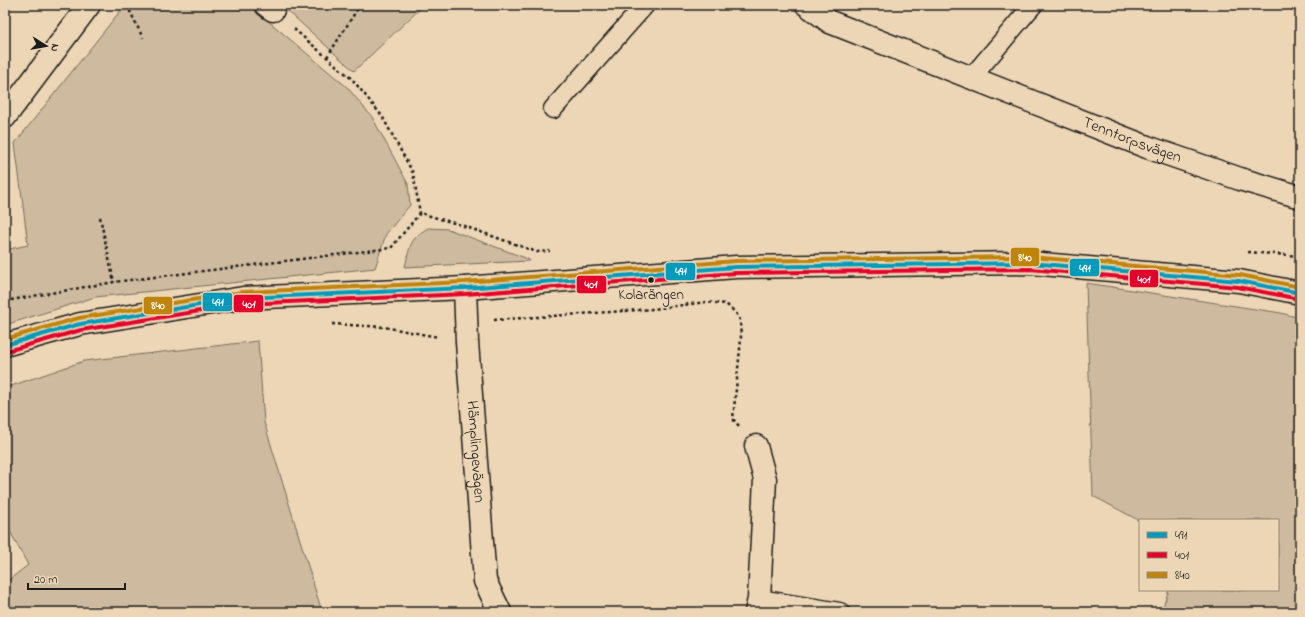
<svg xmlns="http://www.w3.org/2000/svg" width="1305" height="617" viewBox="0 0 1305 617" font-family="'Indie Flower',sans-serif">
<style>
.green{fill:#cebb9f;stroke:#756c5e}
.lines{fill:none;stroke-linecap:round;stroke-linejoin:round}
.service-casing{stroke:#1c1c1c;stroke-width:21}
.minor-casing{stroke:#1c1c1c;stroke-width:25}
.secondary-casing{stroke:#1c1c1c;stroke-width:25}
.path{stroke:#1c1c1c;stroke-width:2.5;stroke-dasharray:3 3;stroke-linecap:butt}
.service{stroke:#ecd6b5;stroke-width:18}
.minor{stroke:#ecd6b5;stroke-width:22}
.secondary{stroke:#ecd6b5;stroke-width:22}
.bus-1-casing{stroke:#ecd6b5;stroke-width:7}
.bus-2-casing{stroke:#ecd6b5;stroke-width:7}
.bus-3-casing{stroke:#ecd6b5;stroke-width:7}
.bus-1{stroke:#039bbc;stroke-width:4}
.bus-2{stroke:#e4002b;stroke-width:4}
.bus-3{stroke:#c08407;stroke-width:4}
.bus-dot{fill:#1c1c1c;stroke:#ecd6b5;stroke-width:1.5}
.labels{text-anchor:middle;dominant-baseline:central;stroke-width:3;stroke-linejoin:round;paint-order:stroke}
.bus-label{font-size:15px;fill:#1c1c1c;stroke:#ecd6b5}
.street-label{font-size:16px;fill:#1c1c1c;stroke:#ecd6b5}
.line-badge{stroke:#ecd6b5;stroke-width:1.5}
.badge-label{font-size:11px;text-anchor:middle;font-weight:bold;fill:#fff}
</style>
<rect width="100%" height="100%" fill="#ecd6b5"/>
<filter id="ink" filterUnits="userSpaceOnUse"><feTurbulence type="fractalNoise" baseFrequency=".025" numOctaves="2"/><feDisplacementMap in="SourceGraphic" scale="8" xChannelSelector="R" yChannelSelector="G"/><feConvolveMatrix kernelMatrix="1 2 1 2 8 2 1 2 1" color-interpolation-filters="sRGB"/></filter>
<g filter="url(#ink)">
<!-- green -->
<path class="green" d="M125,5H249L347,87L372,117L408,184L410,205L386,234L375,268L95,297L5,325V250L28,245L15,143Z
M281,5H424L354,71Z
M428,228L448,229L528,259L530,261L405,267C410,247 409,239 428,228Z
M1086,283L1281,313L1300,318V612H1161L1169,590H1278V520L1140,521L1093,496Z
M258,341L264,422L322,612H5V583L28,565L5,522V388L84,361Z"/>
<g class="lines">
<!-- service casing -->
<g class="service-casing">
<path id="service" d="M971,78L1033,5
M553,109L645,5
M759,599L840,612"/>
</g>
<!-- minor casing -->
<g class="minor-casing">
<g id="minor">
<path d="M266,5L273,10"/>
<path id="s1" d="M807,5L830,22L1147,147L1243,180L1297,196"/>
<path d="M5,117L89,5"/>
<path id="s2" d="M465,288L467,342L485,581L500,612"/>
<path d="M756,612L759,599L765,479L756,446"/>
</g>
</g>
<!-- secondary casing -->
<g class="secondary-casing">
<path id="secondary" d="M5,345L80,324L243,298L465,288L736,267L1030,263L1239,281L1300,293"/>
</g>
<!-- path -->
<path class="path" d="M127,5L143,38
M294,29L352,79L382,116L413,173L420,213
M327,57L360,5
M100,217L114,282
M1248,252L1300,256
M5,301L114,282L391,248L420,213L461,225L537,252L550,251
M494,320L653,309L706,302L726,304L736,313L740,320L741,339L733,419L739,426
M332,324L384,327L438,337"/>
<!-- service -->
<use href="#service" class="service"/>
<!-- minor -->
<use href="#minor" class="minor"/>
<!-- secondary -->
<use href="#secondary" class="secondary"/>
<!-- bus-1 casing -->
<g class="bus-1-casing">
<path id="bus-1" d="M5,345L80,324L243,298L465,288L736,267L1030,263L1239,281L1300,293"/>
</g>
<!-- bus-2 casing -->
<g class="bus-2-casing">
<path id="bus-2" d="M7,351L81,330L244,304L465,294L736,273L1030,269L1238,287L1299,299"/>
</g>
<!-- bus-3 casing -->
<g class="bus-3-casing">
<path id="bus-3" d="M5,339L79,318L242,292L465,282L736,261L1031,257L1240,275L1300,287"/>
</g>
<!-- bus-1 -->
<use href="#bus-1" class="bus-1"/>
<!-- bus-2 -->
<use href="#bus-2" class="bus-2"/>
<!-- bus-3 -->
<use href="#bus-3" class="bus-3"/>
</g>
</g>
<!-- markers -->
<circle class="bus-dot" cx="651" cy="280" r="3.5"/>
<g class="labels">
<!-- bus labels -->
<g class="bus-label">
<text x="651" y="295">Kolarängen</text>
</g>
<!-- street labels -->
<g class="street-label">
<text stroke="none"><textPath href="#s1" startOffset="353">Tenntorpsvägen</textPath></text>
<text stroke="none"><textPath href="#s2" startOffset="164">Hämplingevägen</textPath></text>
</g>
</g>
<g class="line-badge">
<rect x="1010" y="247" width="30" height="20" rx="4" fill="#c08407"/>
<rect x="1069" y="258" width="31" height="19" rx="4" fill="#039bbc"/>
<rect x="665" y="262" width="31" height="19" rx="4" fill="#039bbc"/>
<rect x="1129" y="269" width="30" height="19" rx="4" fill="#e4002b"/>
<rect x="576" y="275" width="31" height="19" rx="4" fill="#e4002b"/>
<rect x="202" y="292" width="31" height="20" rx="4" fill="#039bbc"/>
<rect x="233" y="294" width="31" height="19" rx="4" fill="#e4002b"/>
<rect x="143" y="296" width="30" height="19" rx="4" fill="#c08407"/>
</g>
<g class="badge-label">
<text x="1025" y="261">840</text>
<text x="1085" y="272">491</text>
<text x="681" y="275">491</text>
<text x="1144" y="283">401</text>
<text x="591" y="288">401</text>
<text x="218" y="306">491</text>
<text x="249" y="308">401</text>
<text x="158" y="309">840</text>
</g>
<!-- margin -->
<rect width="1305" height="617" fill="none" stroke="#ecd6b5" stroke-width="20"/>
<rect x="10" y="10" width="1285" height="597" fill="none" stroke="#1c1c1c" stroke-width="1.5" filter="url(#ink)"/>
<!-- legend -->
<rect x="1139" y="519" width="140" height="72" fill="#ecd6b5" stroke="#998c78"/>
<rect x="1147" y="532" width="20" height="6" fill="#039bbc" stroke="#998c78"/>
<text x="1175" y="539" font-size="12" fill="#1c1c1c">491</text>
<rect x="1147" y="552" width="20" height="6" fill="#e4002b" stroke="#998c78"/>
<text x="1175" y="559" font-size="12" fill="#1c1c1c">401</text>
<rect x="1147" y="572" width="20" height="6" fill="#c08407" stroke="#998c78"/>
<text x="1175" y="579" font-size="12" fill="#1c1c1c">840</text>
<!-- north arrow -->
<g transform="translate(46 46) rotate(101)" stroke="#ecd6b5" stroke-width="3" paint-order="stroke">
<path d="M0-3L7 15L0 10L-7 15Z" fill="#1c1c1c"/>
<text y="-6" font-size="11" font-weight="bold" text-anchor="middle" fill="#1c1c1c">N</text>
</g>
<!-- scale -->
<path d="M28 583v6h97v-6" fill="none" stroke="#1c1c1c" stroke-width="2"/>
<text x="34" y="583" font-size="12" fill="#1c1c1c" stroke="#ecd6b5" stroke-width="3" paint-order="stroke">20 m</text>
</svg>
